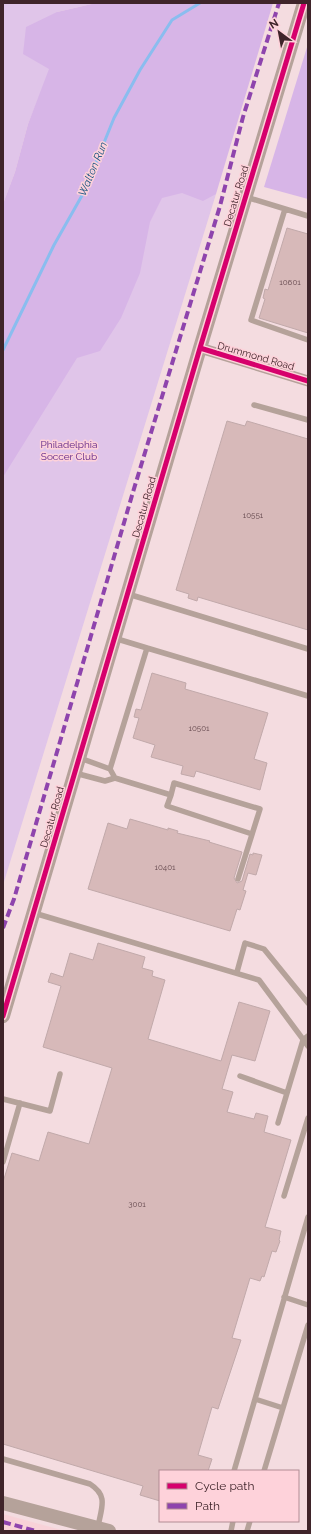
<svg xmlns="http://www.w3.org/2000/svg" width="311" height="1534" viewBox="0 0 311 1534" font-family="Raleway,sans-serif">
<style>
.built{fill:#f8d2d8}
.green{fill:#e0c5e9}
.forest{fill:#d7b5e7}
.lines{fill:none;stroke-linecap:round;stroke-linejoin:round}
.stream{stroke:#8abdef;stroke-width:3}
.building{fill:#d7b9b9;stroke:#c1a9aa}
.service{stroke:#b5a29a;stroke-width:5.5}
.minor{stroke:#b5a29a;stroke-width:11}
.tertiary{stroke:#b5a29a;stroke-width:14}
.quiet{stroke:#8e44ad;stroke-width:4;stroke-dasharray:8 4;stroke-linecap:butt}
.cycleway-casing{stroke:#fed2da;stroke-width:8}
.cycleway{stroke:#d6006c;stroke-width:5}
.labels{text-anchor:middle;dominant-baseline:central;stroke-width:3;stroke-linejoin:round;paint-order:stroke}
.number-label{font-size:8px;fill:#65494e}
.street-label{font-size:10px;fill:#3f242a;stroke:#fed2da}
.park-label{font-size:10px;fill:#591e84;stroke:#fed2da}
.water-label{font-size:11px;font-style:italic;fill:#195482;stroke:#fed2da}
</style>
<rect width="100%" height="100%" fill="#f4dce0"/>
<!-- built -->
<path class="built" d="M3,1514L65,1531H3Z"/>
<!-- green -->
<path class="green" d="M3,3H96L57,12L50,69L28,124L15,172L3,204Z
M161,180L216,194L3,885V437Z"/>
<!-- forest -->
<path class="forest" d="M96,3H273L216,194L203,201L182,193L162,198L150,222L140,273L121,318L100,351L77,358L3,477V204L15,172L28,124L49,69L23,54L26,27L57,12Z
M308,44V199L264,187Z"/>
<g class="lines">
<!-- stream -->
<path class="stream" d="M3,350L54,245L84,192L114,118L140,70L172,20L200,3"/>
</g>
<!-- building -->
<path class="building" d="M287,228L308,234V333L259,318L265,299L263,298L265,289L268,290Z
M227,421L245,426L247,421L308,439V630L198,597L197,601L188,598L189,594L176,590Z
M152,673L186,683L185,689L268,713L254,759L267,763L260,790L196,771L194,777L181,774L183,766L151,757L155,745L133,738L139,718L134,717L136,709L141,710Z
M130,819L168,830V828L178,831L177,833L210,841L209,842L242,852L234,878L237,883L242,881L250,854L253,855V853L262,855L256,875L248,873L243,890L246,891L240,910L237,909L230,931L88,889L108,823L127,829Z
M98,943L145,957L142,968L153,971L152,976L165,980L148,1039L221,1061L239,1002L270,1011L255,1061L232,1055L222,1089L233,1092L227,1112L254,1119L256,1113L268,1116L264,1132L291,1140L265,1227L281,1231L279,1240L280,1241L276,1252L272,1251L264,1277L262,1276L260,1281L250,1278L232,1338L241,1340L218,1409L212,1407L198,1455L212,1459L208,1471H160V1501L140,1495L143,1486L3,1444V1182L12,1153L39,1161L48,1132L89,1144L112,1068L43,1047L61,986L48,982L51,973L63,977L70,953L93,960Z"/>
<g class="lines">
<!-- service -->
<path class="service" d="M246,197L308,216
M285,209L251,320L308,340
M254,405L308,420
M128,594L308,649
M147,648L308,696
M80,758L110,769L115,778
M110,769L147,648L114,638
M75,773L105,781L115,778L171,795L174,783L260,809L238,879
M171,795L167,806L252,834
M34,913L259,980L308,1046
M237,972L245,943L264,949L308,1003
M240,1076L287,1093
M3,1099L50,1111L60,1074
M278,1123L303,1040L308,1036
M3,1162L20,1103
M284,1196L308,1118
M284,1297L308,1305
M255,1399L283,1408
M3,1459L90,1484C109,1496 101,1508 98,1527
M234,1471L308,1217
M264,1471L308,1325
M231,1531L233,1521
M247,1531L250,1521"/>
<!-- minor -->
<path class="minor" d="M200,348L308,381"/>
<!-- tertiary -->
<path class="tertiary" d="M3,1016L200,348L304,3
M3,1503L109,1531"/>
<!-- quiet -->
<path class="quiet" d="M3,928L14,899L133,492L220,206L243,117L279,3
M3,1522L36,1531"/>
<!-- cycleway casing -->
<g class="cycleway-casing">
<path id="cycleway" d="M200,348L308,381
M3,1016L200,348L304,3"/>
</g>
<!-- cycleway -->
<use href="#cycleway" class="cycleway"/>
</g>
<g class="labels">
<!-- number labels -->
<g class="number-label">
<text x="290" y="282">10601</text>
<text x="253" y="515">10551</text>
<text x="199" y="728">10501</text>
<text x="165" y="867">10401</text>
<text x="137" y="1204">3001</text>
</g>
<!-- street labels -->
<g class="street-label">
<text transform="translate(236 196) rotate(-73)">Decatur Road</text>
<text transform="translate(256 356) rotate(16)">Drummond Road</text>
<text transform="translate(144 507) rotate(-74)">Decatur Road</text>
<text transform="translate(52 817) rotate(-74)">Decatur Road</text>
</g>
<!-- park labels -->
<g class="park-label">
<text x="69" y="444">Philadelphia<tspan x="69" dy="12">Soccer Club</tspan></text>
</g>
<!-- water labels -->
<g class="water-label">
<text transform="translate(93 169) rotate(-67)">Walton Run</text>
</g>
</g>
<!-- border -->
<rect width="311" height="1534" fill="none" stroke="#3f242a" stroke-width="8"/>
<!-- legend -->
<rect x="159" y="1470" width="140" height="52" fill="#fed2da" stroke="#b28c94"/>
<rect x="167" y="1483" width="20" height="6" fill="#d6006c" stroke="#b28c94"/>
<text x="195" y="1490" font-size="12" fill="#3f242a">Cycle path</text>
<rect x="167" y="1503" width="20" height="6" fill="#8e44ad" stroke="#b28c94"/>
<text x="195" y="1510" font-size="12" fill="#3f242a">Path</text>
<!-- north arrow -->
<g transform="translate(279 32) rotate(328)" stroke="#fed2da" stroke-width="3" paint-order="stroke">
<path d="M0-3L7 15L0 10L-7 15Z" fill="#3f242a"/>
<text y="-6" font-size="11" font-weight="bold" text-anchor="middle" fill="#3f242a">N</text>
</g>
</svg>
